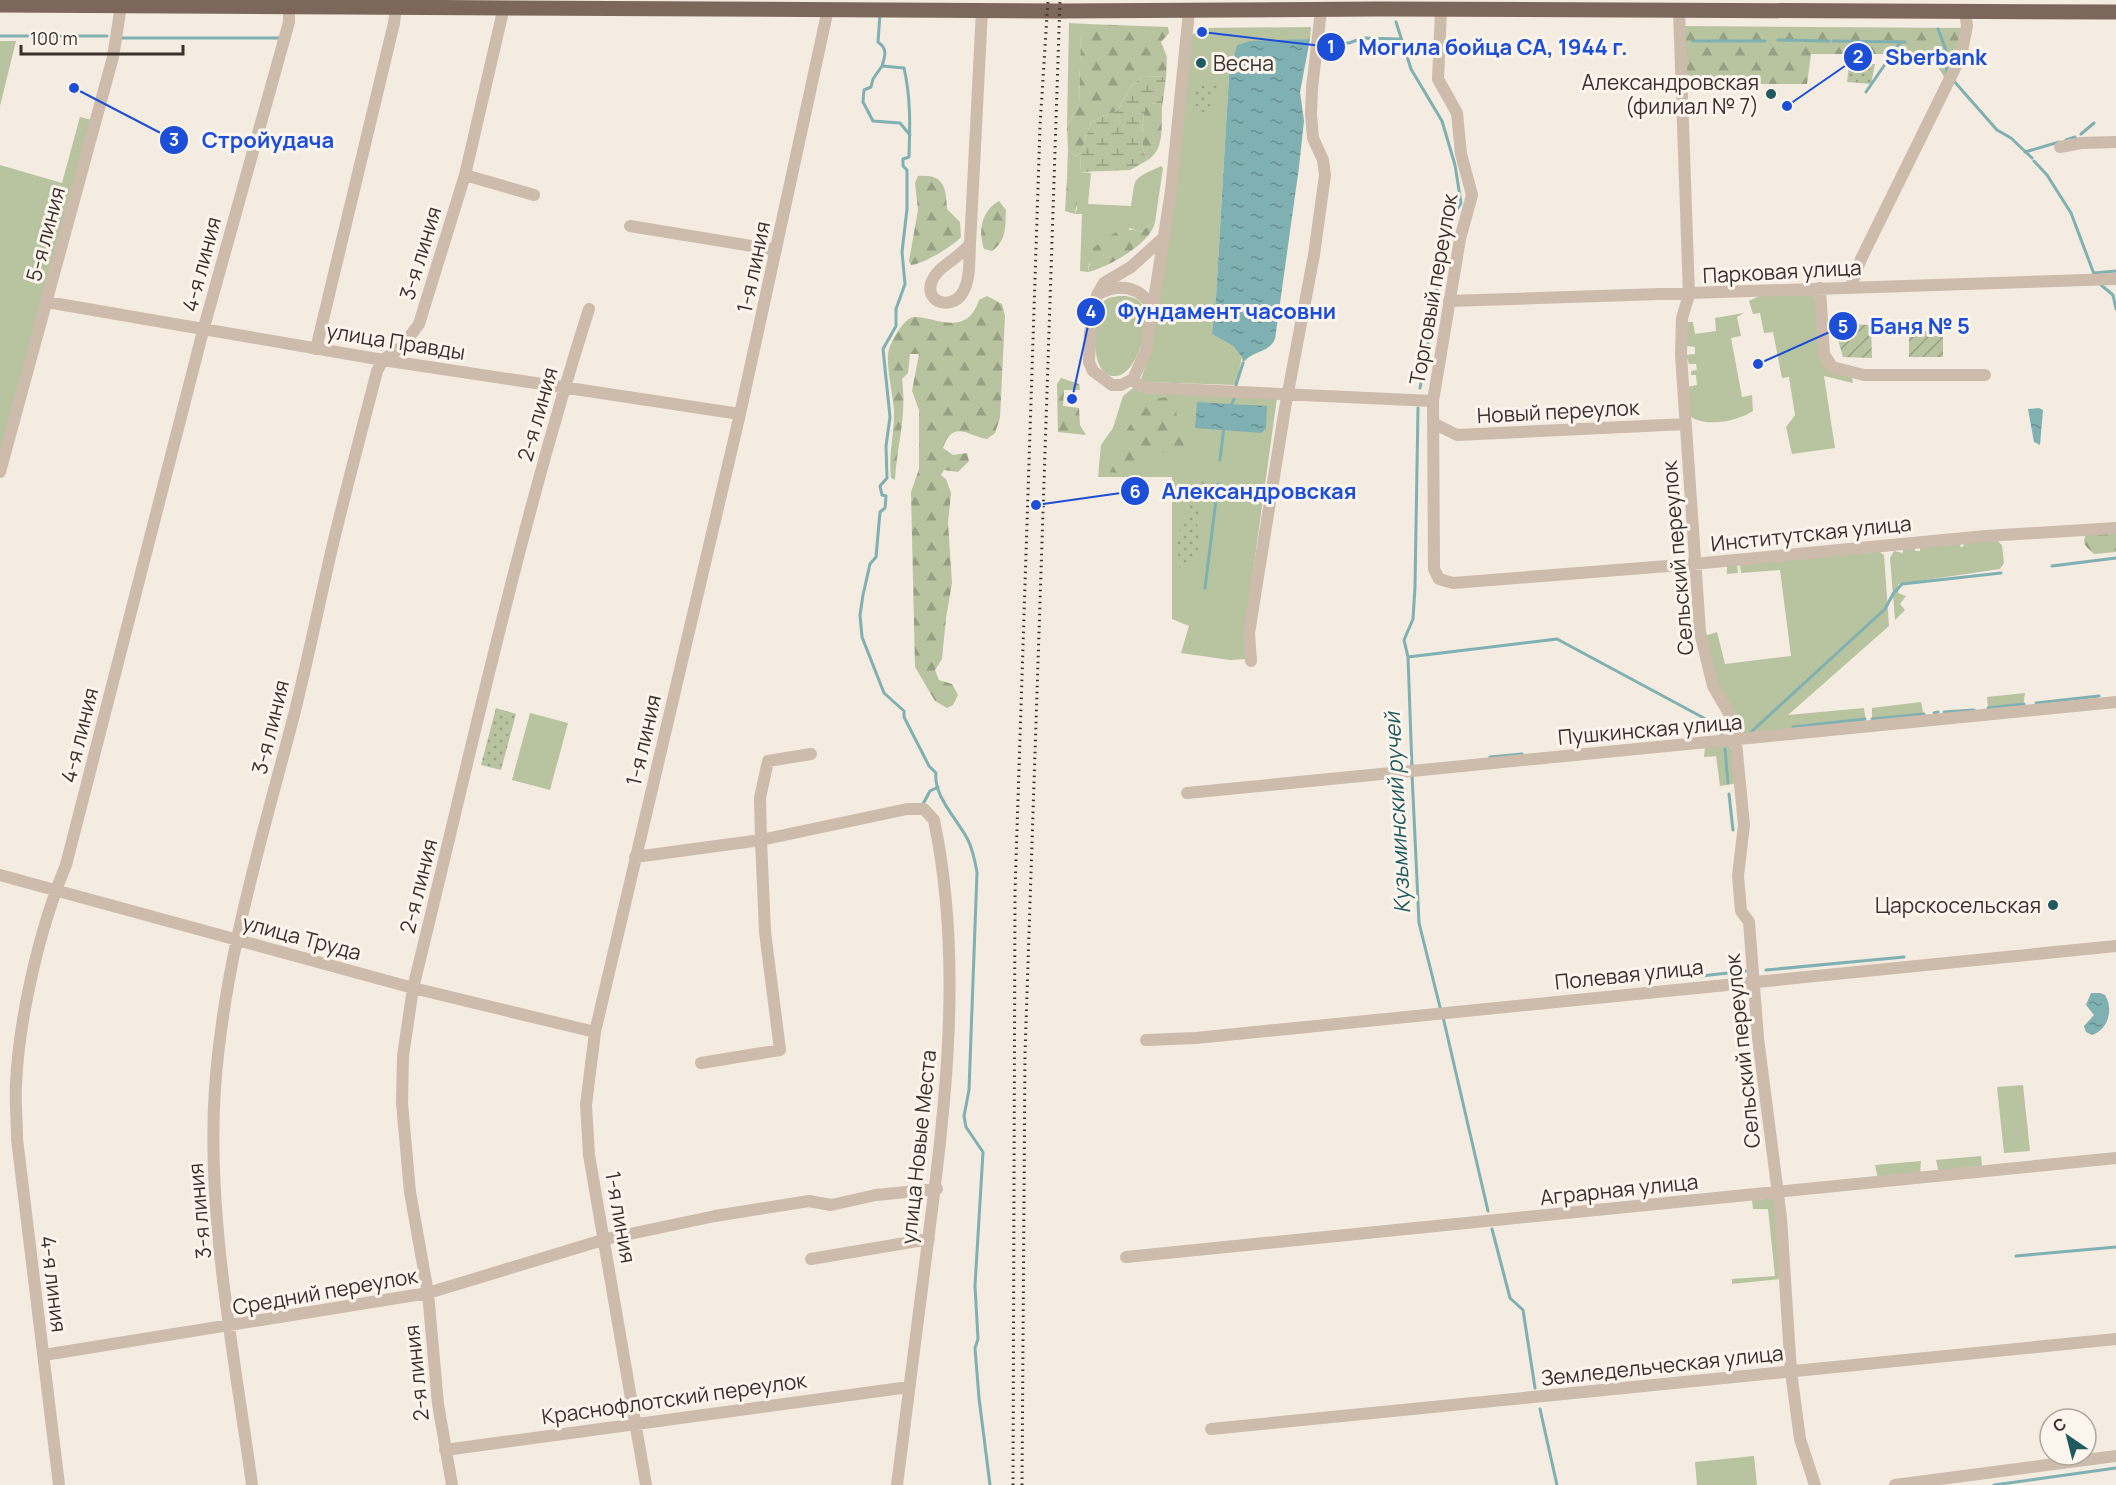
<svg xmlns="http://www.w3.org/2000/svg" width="2116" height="1485" viewBox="0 0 2116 1485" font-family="Manrope,sans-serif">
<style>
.grass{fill:#b8c4a0}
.forest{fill:url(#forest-firs)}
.wetland{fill:url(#wetland-marsh)}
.park{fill:url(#park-dots)}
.garden{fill:url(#garden-furrows)}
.water{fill:url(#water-ripples)}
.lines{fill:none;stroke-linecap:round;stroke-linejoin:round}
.stream{stroke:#7fb0b2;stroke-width:3}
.minor{stroke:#cdbbac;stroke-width:12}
.major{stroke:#7d675c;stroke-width:15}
.rail{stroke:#3b302b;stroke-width:3;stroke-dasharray:1.5 4.5;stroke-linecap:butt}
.poi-dot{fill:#1f5a5e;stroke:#fbf5ee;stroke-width:2}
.labels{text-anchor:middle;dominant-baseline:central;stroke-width:6;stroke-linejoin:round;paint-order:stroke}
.poi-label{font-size:21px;fill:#3b302b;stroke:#fbf5ee;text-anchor:end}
.street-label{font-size:21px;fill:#3b302b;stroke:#fbf5ee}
.water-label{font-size:22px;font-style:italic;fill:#1f5a5e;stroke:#fbf5ee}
.leader{fill:none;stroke:#1d4ed8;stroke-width:2}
.callout-dot{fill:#1d4ed8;stroke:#fbf5ee;stroke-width:2}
.mark-label{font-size:18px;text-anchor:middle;font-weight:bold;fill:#fff}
.callout-label{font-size:22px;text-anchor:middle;font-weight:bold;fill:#1d4ed8;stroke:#fbf5ee;stroke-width:6;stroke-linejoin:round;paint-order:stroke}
</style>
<defs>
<pattern id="forest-firs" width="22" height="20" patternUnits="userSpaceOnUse" patternTransform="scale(1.5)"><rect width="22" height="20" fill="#b8c4a0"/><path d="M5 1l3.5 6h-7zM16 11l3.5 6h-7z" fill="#97a083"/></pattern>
<pattern id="wetland-marsh" width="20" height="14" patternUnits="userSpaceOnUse" patternTransform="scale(1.5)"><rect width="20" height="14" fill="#b8c4a0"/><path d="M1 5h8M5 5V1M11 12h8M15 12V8" fill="none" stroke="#97a083"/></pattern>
<pattern id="park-dots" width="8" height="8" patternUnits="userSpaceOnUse" patternTransform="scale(1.5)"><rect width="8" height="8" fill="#b8c4a0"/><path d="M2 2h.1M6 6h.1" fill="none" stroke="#97a083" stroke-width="1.8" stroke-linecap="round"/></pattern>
<pattern id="garden-furrows" width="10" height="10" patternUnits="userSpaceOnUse" patternTransform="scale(1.5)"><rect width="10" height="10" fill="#b8c4a0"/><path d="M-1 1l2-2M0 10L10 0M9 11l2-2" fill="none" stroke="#97a083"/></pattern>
<pattern id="water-ripples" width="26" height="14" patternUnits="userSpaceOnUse" patternTransform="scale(1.5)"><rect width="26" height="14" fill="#7fb0b2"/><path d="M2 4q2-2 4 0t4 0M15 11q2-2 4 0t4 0" fill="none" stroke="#699091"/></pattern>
</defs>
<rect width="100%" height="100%" fill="#f4ebe1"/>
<!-- grass -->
<path class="grass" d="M1069,23L1087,24L1081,29L1079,104L1067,126Z
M1311,27L1310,39L1279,41L1232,56L1229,75L1216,297L1212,334L1233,346L1242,357L1236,385L1143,382L1141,379L1152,347L1192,35L1202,28Z
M0,41H16L0,106Z
M80,117L92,120L0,452V165L62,183Z
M1068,150L1076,156L1081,153L1080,172L1091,173L1088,204L1131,206C1136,176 1131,180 1161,166L1163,168L1155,222L1140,232L1130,228L1089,264L1088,272L1080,271L1082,214H1075L1077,209L1071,177L1067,179Z
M1812,292L1817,301L1821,357L1852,378L1853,383L1824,376L1835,448L1792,454L1786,427L1795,415L1789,377L1782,378L1773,332L1764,333L1760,313L1753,314L1749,301L1759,296Z
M1126,296C1130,297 1136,298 1139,301C1155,314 1139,374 1116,376C1087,379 1093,311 1104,301C1110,296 1119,296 1126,296Z
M1744,313L1737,317L1741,336L1731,338L1742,397L1752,395L1753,411C1738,421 1705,428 1690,416L1687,387L1697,385L1696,375H1691V371L1697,370L1696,364H1689L1686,355L1695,354V347L1687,346L1686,322H1693L1695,334L1716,331L1715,318Z
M1133,388L1141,392L1277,398L1245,630L1247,659L1230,660L1181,653L1189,626L1172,619V477H1098L1101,445L1113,428L1123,396Z
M1996,540L2002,545L2004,563L2000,569L1898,584V593L1906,596L1900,604L1905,610L1895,620L1890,558L1894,551L1903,553V549L1915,548V551H1920V548L1962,542L1960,547H1963L1964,542Z
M1877,550L1884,555L1889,626L1788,715L1864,708L1866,722L1744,735L1721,694L1704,636L1717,632L1725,664L1791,656L1780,570L1741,573L1740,565H1737L1738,573L1727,574V565Z
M2025,693L2023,706L1988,709L1987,697Z
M1921,702L1924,717L1872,721V708Z
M530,713L568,723L550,790L512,780Z
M1730,745L1736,781L1733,784L1720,786L1716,756L1704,757L1705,747Z
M2023,1085L2030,1151L2004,1153L1997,1087Z
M1981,1156L1982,1166L1939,1173L1936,1160Z
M1921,1161L1920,1175L1878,1179L1875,1165Z
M1775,1198L1780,1279L1732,1284V1279L1775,1276L1768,1209H1753L1752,1200Z
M1754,1456L1757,1485H1697L1695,1462Z"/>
<!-- forest -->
<path class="forest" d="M1087,24L1168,27L1169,33L1161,42L1167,57L1166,77L1143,76L1131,86L1118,110L1091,122L1081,153L1076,156L1068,150L1067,126L1079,104L1081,28Z
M1683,26L1964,28L1960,53L1946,80L1936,64L1910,54H1811L1807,84H1749L1742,90L1711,85L1684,73Z
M1156,103L1162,108C1161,128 1165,148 1148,160C1138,145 1143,123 1145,105Z
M918,176C944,174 946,187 947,209L960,222L961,237C952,247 923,264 911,265L909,261L918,210L915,183Z
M1071,177H1077L1080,183L1075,214L1065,211L1067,179Z
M999,201L1006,210C1005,227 1007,240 992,251L984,249C978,231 981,211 999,201Z
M1155,222C1151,244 1108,267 1088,272L1093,248C1109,237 1121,224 1140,232Z
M987,296L1002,304L1005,316L1000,418L995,433L987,439C970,437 953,418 943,448L953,455L967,453L969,461L958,472L944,470L941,475L946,479L951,493L948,523L952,583L946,618L942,659L935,670L939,680L952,684L958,695L953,705L947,708L935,701L915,667L911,492L919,469V410L912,391L919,354H910L908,373L902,379C907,417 897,444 895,480L891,478C888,454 895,432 894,409C893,395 885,361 889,349C892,340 901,324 909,319C923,309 965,344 979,300Z
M1061,378L1079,384L1080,390H1064L1063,406L1079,408L1080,425L1086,435L1058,432L1057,384Z
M1170,397L1179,404L1176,414L1186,429L1197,438L1191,449L1160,453L1156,446L1150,451L1140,474L1104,472V461L1109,455L1122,457L1127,449L1123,436L1130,425L1138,419L1141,405L1149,399Z
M2116,531V552L2094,554C2087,546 2081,546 2086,534Z"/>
<!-- wetland -->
<path class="wetland" d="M1143,76L1166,77L1162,108L1155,103L1145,106C1143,123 1138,145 1148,160L1130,170L1080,172L1081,153L1091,122L1118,110L1131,86Z"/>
<!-- park -->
<path class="park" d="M1850,56L1868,58V64H1875L1871,84L1847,82Z
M1197,83L1217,86L1210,111L1200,119L1192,106Z
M1201,476L1204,481L1197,527C1208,546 1193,556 1180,569C1176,548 1177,525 1190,507L1186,500V490Z
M496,708L516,714L501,770L481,765Z"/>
<!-- garden -->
<path class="garden" d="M1843,324L1871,325L1872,358L1843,357L1835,329H1843Z
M1913,331H1931V336H1943V357H1909V333Z"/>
<!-- water -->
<path class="water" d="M1310,39L1300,92L1304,121L1299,167L1275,339C1268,354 1253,350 1243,363L1242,357L1233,346L1212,334L1216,297L1229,75L1237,45L1250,41Z
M1197,402L1267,406L1266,429L1261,433L1195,428Z
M2039,408L2043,410L2040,445L2034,442L2028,409Z
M2091,993H2100L2105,995C2114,1009 2108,1030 2092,1035L2086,1032L2084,1026L2094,1015L2086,1005Z"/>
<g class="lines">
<!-- stream -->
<path class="stream" d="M880,14L878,42C888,49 885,56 882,66L904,68C911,98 910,127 909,157L903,159V166L907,170V209L902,252L905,284L896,309V326L883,349L890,417L886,446L887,478L880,486L882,495L886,496L885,508L880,512L876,557L870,564L863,595L860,615L862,637L884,693L904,711V717L929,766L936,773C933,796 958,820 968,840C973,850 975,861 977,872L969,1090L964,1116L966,1127L983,1152L975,1286L978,1339L975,1348L979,1398L990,1485
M1396,22L1411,69L1442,121L1455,165L1461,203C1457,211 1449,218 1446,225L1449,230L1444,245
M1938,29L1946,50L1947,77
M0,36H107
M122,38H279
M1778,40L1829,41
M1693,41H1765
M1833,41L1905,42
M1325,43H1349L1363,38L1399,39
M882,66L873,79L871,87L864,90L863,102L873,121L900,123L910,135
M1953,80L1997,130L2011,138L2032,158
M1866,92L1899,44
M2081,134L2094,123
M2066,140L2075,137
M2025,152L2059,142
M2034,161L2047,175L2071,213L2094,274
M2094,273L2116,271
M2101,285L2113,295L2116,309
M1434,308L1441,262
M1236,385L1243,363
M1420,388L1432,321
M1231,406L1234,399
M1220,460L1224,426
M2052,566L2116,558
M1205,588L1218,484
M1408,657L1557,639L1702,717L1722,730V736
M2036,703L2099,696
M1988,708L2024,704
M1944,712L1974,710
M1934,713L1938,712
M1872,719L1924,714
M1793,727L1865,719
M1751,732L1885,609L1893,594L1902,584L2001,573
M1725,749L1728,783
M1490,757L1522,754
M1412,768L1408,657L1404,640L1413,619L1415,587L1418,408
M1412,774L1419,923L1441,1011
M1729,794L1733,830
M923,804L930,791L938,787
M1766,970L1904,957
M1701,976L1746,971
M1443,1017L1488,1211
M1492,1229L1510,1298L1523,1310L1535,1388
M2016,1256L2116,1247
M1540,1409L1557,1485
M1994,1485L2116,1468"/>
<!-- minor -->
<path class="minor" d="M1679,10L1689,295L1682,318L1681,355L1700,632L1713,686L1734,722L1744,825L1738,876L1741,911L1749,922L1758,1038L1781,1218L1791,1372L1800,1439L1815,1485
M1441,11L1438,79L1457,113L1461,154L1472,195L1460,239L1433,401L1434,569L1439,579L1453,583L1693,564L1986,536L2116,528
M2060,147L2081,143L2116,142
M465,175L534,195
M630,226L776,250
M1162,239L1131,267L1104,283L1097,295L1090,333L1089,362L1093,371L1112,385H1121L1133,379L1146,351L1171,191L1189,11
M970,244C960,258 935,267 931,284C926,303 951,309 961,295C971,282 969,260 970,244L982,10
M1851,286L1861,259L1961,56L1967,26L1965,11
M1820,288L1824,354L1832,367L1864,375H1985
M1098,294C1119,283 1141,286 1152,308
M1449,301L2116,279
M47,302L383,360L740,414
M316,349L394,23L397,0
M1133,379L1138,385L1153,388L1433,401
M1435,424L1457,435L1686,424
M0,472L113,57L121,6
M1251,661L1249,633L1285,408L1314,255L1325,175L1323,160L1313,138L1311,115L1312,88L1321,11
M1187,793L2116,702
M635,857L761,840L907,809H924L934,820C963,959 946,1102 928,1241C918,1322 907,1404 897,1485
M0,875L413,988L595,1032
M1146,1040L1196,1038L2116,946
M701,1063L780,1050L765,932L761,840L760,798L768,761L811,754
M1126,1257L2116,1158
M811,1259L929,1239
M44,1355L428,1293L606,1239L715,1216L809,1201L831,1205L876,1195L937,1189
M1211,1429L2116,1339
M445,1450L909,1387
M59,1485L17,1139C17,1121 15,1102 16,1084C19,1017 40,927 66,865L203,331L289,22V6
M252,1485C235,1358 206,1215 215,1088C224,960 262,838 294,715C308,659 319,604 332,548C346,489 362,430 377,371L383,360L402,347L419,324L465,175L504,7
M452,1485L438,1404L428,1293L410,1192L402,1103L403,1056L413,988C469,761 518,532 589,309
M646,1485L589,1155L586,1105L595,1032L740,414L828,9
M1895,1485L2116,1456"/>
<!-- major -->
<path class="major" d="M0,5L1059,11L1379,9L2116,12"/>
<!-- rail -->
<path class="rail" d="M1013,1485L1015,891L1040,126L1048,0
M1022,1485L1025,1054L1060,0"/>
</g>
<!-- markers -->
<g class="poi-dot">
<circle cx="1201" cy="63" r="6"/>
<circle cx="1771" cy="94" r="6"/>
<circle cx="2053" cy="905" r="6"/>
</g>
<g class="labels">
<!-- poi labels -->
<g class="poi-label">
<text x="1213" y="63" text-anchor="start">Весна</text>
<text x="1759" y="82">Александровская<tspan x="1759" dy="24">(филиал № 7)</tspan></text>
<text x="2041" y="905">Царскосельская</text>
</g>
<!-- street labels -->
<g class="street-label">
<text transform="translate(45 234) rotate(-75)">5-я линия</text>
<text transform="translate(420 253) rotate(-73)">3-я линия</text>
<text transform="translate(201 264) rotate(-75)">4-я линия</text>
<text transform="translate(753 267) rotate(-78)">1-я линия</text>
<text transform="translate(1782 271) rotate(-3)">Парковая улица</text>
<text transform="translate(1433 289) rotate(-80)">Торговый переулок</text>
<text transform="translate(396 341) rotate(9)">улица Правды</text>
<text transform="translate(1558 411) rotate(-3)">Новый переулок</text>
<text transform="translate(537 414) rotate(-74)">2-я линия</text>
<text transform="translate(1811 533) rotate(-6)">Институтская улица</text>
<text transform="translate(1677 558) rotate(-95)">Сельский переулок</text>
<text transform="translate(270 727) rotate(-76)">3-я линия</text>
<text transform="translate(1650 729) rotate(-5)">Пушкинская улица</text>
<text transform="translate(79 735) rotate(-76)">4-я линия</text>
<text transform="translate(643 740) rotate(-77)">1-я линия</text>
<text transform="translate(418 886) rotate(-76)">2-я линия</text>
<text transform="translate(302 937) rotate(15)">улица Труда</text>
<text transform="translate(1629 974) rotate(-6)">Полевая улица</text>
<text transform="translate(1742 1051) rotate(-96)">Сельский переулок</text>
<text transform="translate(918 1147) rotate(-84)">улица Новые Места</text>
<text transform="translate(1619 1189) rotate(-6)">Аграрная улица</text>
<text transform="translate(199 1211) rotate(-95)">3-я линия</text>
<text transform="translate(621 1217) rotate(80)">1-я линия</text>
<text transform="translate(54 1284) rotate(83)">4-я линия</text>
<text transform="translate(325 1291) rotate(-10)">Средний переулок</text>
<text transform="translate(1662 1365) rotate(-6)">Земледельческая улица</text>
<text transform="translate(416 1373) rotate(-96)">2-я линия</text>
<text transform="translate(674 1398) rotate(-8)">Краснофлотский переулок</text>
</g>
<!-- water labels -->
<g class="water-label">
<text transform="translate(1397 813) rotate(-93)">Кузьминский ручей</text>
</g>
</g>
<!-- callouts -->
<path class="leader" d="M1202 32L1331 47M1787 106L1858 57M74 88L174 140M1072 399L1091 312M1758 364L1843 326M1036 505L1135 491"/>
<g class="callout-dot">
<circle cx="1202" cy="32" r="6"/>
<circle cx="1787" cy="106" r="6"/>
<circle cx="74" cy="88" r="6"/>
<circle cx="1072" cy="399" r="6"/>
<circle cx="1758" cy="364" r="6"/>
<circle cx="1036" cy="505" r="6"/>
<circle cx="1331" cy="47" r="15"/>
<circle cx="1858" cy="57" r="15"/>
<circle cx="174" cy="140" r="15"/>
<circle cx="1091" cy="312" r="15"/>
<circle cx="1843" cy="326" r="15"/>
<circle cx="1135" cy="491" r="15"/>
</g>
<g class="mark-label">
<text x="1331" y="53">1</text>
<text x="1858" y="63">2</text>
<text x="174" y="146">3</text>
<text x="1091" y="318">4</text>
<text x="1843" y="333">5</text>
<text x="1135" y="498">6</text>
</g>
<g class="callout-label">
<text x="1493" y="55">Могила бойца СА, 1944 г.</text>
<text x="1936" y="65">Sberbank</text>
<text x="268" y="148">Стройудача</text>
<text x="1227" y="319">Фундамент часовни</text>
<text x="1920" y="334">Баня № 5</text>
<text x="1259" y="499">Александровская</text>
</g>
<!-- north arrow -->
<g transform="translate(2068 1437) rotate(325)"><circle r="28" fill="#fbf5ee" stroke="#aea6a0" stroke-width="1.5"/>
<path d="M0-4.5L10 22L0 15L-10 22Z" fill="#1f5a5e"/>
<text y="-9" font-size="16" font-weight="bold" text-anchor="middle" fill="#3b302b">С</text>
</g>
<!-- scale -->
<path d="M21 45v9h162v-9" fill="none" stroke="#3b302b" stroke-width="3"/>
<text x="30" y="45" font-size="18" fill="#3b302b" stroke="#fbf5ee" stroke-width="4.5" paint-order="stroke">100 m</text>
</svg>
